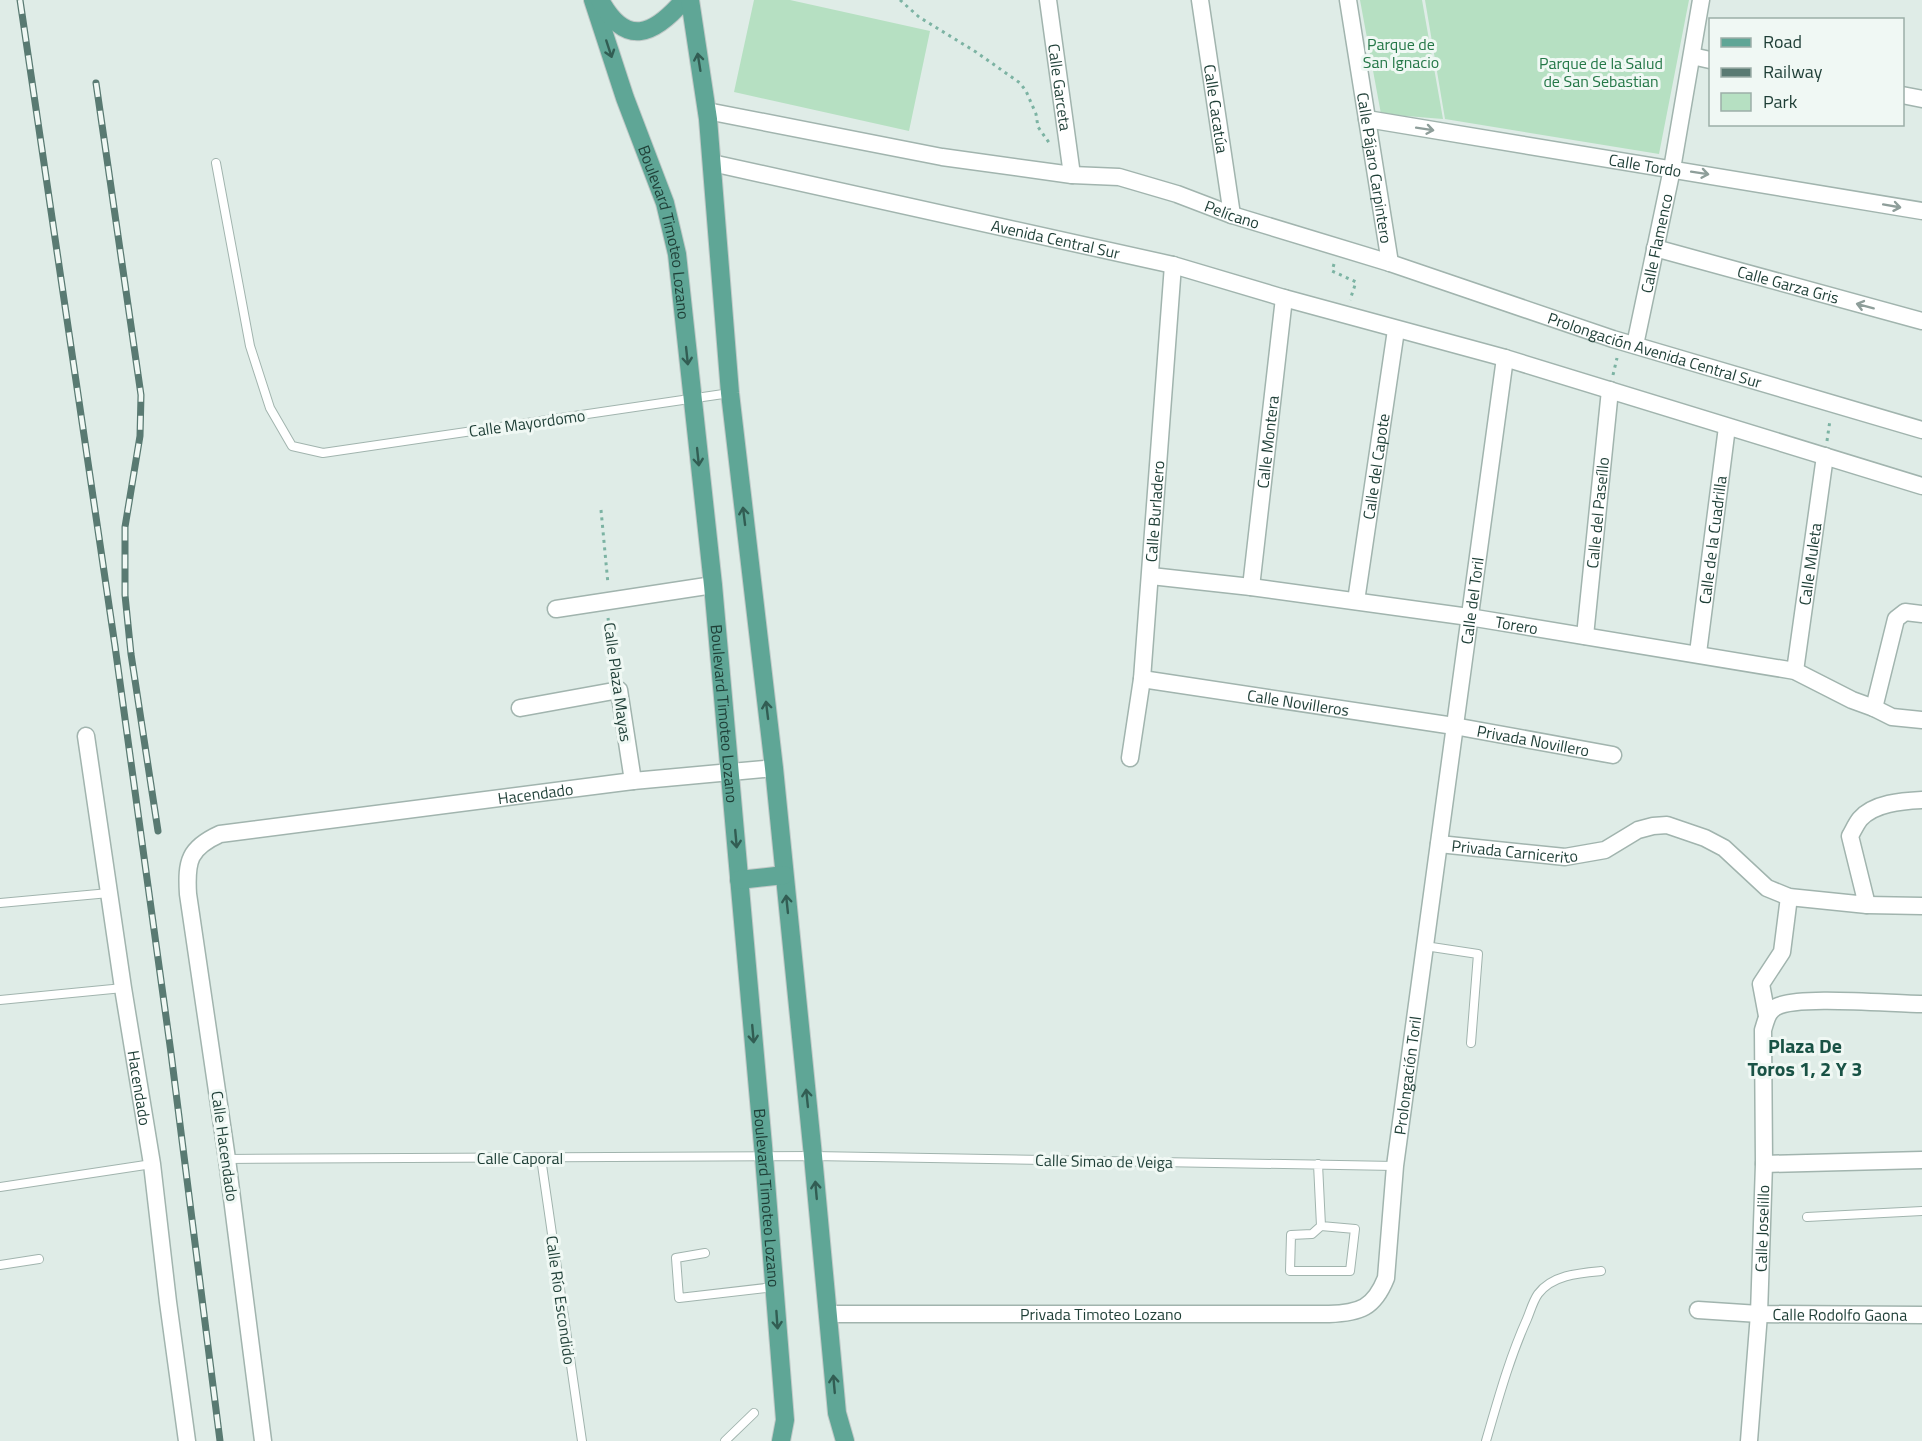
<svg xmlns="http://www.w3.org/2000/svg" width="1922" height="1441" viewBox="0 0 1922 1441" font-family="'Titillium Web',sans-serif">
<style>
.green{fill:#b6e0c2}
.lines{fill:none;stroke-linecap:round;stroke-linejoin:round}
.lane-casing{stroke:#a1b4ae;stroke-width:10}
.street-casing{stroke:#a1b4ae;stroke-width:19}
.primary-casing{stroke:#c0c9c7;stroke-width:20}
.path{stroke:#7cb3a3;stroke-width:3;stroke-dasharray:3 4.5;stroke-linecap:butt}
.lane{stroke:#fff;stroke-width:8}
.street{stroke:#fff;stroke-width:16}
.primary{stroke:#5fa696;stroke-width:18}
.rail-casing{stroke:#597a72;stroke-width:7}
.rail{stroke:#f0f8f4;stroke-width:4.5;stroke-dasharray:14;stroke-linecap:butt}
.oneway{stroke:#325d53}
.oneway2{stroke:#8e9e9a}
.labels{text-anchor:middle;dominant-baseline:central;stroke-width:6;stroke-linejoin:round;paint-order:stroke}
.park-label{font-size:16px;fill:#257848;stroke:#f0f8f4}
.street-label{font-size:16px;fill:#1e3e36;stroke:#f0f8f4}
.quarter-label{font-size:20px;font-weight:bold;fill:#195245;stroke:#f0f8f4}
</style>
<rect width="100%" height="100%" fill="#dfece7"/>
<!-- green -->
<path class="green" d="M754,0H790L930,31L909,131L734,92Z
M1360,0H1422L1443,119L1381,114Z
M1425,0H1689L1659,154L1445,119Z"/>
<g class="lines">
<!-- lane casing -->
<g class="lane-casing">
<path id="lane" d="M216,163L250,346L270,408L292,446L323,453L730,393
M0,903L109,893
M1425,946L1478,954L1471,1043
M0,1000L123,988
M541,1158L582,1441
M227,1159L813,1156L1395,1166
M1318,1164L1321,1226
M0,1187L152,1164
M1807,1217L1922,1211
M1321,1226L1355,1229L1350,1271H1290L1291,1235L1312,1234Z
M705,1253L676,1258L679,1298L774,1287
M0,1265L39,1259
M725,1441L754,1413
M1486,1441C1498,1400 1509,1359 1527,1319C1530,1312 1533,1301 1538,1294C1552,1275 1579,1273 1601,1271"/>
</g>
<!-- street casing -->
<g class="street-casing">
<g id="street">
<path id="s1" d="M1048,0L1072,175"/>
<path id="s2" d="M1200,0L1232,215"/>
<path id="s3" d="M1348,0L1390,263"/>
<path d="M1692,56L1710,60"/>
<path d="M1902,95L1922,99"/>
<path id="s4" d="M707,111L942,157L1072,175L1119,177L1177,194L1232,215L1390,263L1613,339L1922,430"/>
<path id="s5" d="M1367,119L1922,211"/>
<path id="s6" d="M712,163L1173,265L1284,298L1505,358L1922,486"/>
<path id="s7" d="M1655,248L1922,321"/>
<path id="s8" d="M1635,345L1672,169L1701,0"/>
<path id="s9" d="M1151,576L1251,587L1469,617L1795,671L1852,700L1874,708L1892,717L1922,720"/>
<path id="s10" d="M1251,587L1284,298"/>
<path id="s11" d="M1356,601L1396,330"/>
<path d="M556,609L713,585"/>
<path id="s12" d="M1585,636L1610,390"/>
<path id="s13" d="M1698,653L1727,427"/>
<path id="s14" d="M1795,671L1825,456"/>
<path id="s15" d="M1142,679L1454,726L1613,755"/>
<path d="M520,708L619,690L633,781"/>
<path d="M1874,708L1896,619L1905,612L1922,614"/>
<path id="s16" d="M86,736L123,988L152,1164L168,1302L187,1441"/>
<path id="s17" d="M1130,758L1142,679L1173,265"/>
<path id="s18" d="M1439,844L1565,857L1605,850L1638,830L1653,826L1667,825L1705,838L1724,848L1767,888L1789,897L1867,905L1850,836C1853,831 1856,824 1860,819C1874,803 1902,801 1922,800"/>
<path d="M1867,905L1922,906"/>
<path d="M1767,1016L1761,984L1782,952L1789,897"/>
<path d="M1764,1164L1922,1160"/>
<path id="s19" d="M1698,1310L1759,1314L1922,1315"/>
<path id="s20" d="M828,1314H1329C1360,1313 1374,1308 1386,1278L1395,1166L1505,358"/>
<path id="s21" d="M263,1441L227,1159L188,894C186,861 189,848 220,834L633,781L774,768"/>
<path id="s22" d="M1749,1441L1759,1314L1764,1164L1763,1030C1766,1021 1767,1012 1776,1007C1797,995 1893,1004 1922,1004"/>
</g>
</g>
<!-- primary casing -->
<g class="primary-casing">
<g id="primary">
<path id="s23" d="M593,0L625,98L665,203L677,254L713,585L764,1157L785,1420L781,1441"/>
<path d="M600,0C626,48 654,35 684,0"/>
<path d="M690,0L708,119L730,393L774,768L813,1156L837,1413L845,1441"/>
<path d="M739,880L784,875"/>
</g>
</g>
<!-- path -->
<path class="path" d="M900,0L919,17L976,52L1020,83L1026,91L1036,114L1038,127L1050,144
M1334,264L1332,271L1356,282L1350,300
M1613,375L1617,358
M1827,441L1830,420
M601,510L608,584
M608,618L616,674"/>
<!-- lane -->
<use href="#lane" class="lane"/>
<!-- street -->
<use href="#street" class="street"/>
<!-- primary -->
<use href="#primary" class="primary"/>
<!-- rail casing -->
<g class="rail-casing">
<path id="rail" d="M20,0L115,646L171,1053L220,1441
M96,83L141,395L140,436L125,527V595L131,654L158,831"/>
</g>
<!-- rail -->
<use href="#rail" class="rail"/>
</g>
<!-- one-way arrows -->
<defs><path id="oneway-shaft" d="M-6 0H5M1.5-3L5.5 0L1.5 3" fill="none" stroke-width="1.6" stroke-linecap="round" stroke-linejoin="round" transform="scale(1.5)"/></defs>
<g class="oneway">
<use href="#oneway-shaft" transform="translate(609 49) rotate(72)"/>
<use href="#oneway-shaft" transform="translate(699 62) rotate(-99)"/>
<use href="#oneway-shaft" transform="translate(687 356) rotate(84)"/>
<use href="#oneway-shaft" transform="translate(698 457) rotate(84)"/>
<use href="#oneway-shaft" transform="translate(744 516) rotate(-97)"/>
<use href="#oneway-shaft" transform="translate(767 710) rotate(-97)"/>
<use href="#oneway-shaft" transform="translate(736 839) rotate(85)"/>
<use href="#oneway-shaft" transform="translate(787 904) rotate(-96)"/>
<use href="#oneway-shaft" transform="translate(753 1034) rotate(85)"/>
<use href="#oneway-shaft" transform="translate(807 1098) rotate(-96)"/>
<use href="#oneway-shaft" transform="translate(816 1190) rotate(-95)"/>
<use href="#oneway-shaft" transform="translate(777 1320) rotate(86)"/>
<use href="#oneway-shaft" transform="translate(834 1384) rotate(-95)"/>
</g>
<g class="oneway2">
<use href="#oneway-shaft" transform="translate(1425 129) rotate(9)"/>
<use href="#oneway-shaft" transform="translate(1700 173) rotate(9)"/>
<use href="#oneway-shaft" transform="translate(1892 206) rotate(10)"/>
<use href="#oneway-shaft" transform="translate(1865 306) rotate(-165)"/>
</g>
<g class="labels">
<!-- park labels -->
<g class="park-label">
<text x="1401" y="44">Parque de<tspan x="1401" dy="18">San Ignacio</tspan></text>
<text x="1601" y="63">Parque de la Salud<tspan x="1601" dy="18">de San Sebastian</tspan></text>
</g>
<!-- street labels -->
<g class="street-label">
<text stroke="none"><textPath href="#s1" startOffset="88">Calle Garceta</textPath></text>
<text stroke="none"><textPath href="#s2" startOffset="110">Calle Cacatúa</textPath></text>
<text stroke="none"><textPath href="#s5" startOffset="282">Calle Tordo</textPath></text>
<text stroke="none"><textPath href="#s3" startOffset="170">Calle Pájaro Carpintero</textPath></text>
<text stroke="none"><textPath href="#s4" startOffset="537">Pelícano</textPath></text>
<text stroke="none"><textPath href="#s23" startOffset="244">Boulevard Timoteo Lozano</textPath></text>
<text stroke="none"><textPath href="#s6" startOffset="352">Avenida Central Sur</textPath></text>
<text stroke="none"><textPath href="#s8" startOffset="104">Calle Flamenco</textPath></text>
<text stroke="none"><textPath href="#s7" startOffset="138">Calle Garza Gris</textPath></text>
<text stroke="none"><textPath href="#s4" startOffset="981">Prolongación Avenida Central Sur</textPath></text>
<text transform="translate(527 423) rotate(-8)">Calle Mayordomo</text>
<text stroke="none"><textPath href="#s10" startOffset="146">Calle Montera</textPath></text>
<text stroke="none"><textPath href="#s11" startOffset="136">Calle del Capote</textPath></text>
<text stroke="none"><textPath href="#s17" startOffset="248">Calle Burladero</textPath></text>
<text stroke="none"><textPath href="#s12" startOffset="124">Calle del Paseíllo</textPath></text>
<text stroke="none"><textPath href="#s13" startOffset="114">Calle de la Cuadrilla</textPath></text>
<text stroke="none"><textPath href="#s14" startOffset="108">Calle Muleta</textPath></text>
<text stroke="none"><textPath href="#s20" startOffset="1257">Calle del Toril</textPath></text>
<text stroke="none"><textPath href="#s9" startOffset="369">Torero</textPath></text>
<text transform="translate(618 682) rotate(82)">Calle Plaza Mayas</text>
<text stroke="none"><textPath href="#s15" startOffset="158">Calle Novilleros</textPath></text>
<text stroke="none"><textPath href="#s23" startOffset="730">Boulevard Timoteo Lozano</textPath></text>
<text stroke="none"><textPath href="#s15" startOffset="396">Privada Novillero</textPath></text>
<text stroke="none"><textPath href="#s21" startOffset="945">Hacendado</textPath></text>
<text stroke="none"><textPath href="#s18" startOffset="76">Privada Carnicerito</textPath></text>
<text stroke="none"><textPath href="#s20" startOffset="778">Prolongación Toril</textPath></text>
<text stroke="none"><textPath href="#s16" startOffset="356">Hacendado</textPath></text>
<text transform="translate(225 1146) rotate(82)">Calle Hacendado</text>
<text x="520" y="1158">Calle Caporal</text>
<text transform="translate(1104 1161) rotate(1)">Calle Simao de Veiga</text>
<text stroke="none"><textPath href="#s23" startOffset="1216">Boulevard Timoteo Lozano</textPath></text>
<text stroke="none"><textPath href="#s22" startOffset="213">Calle Joselillo</textPath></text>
<text transform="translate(561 1300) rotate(82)">Calle Río Escondido</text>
<text stroke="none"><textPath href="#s20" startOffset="273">Privada Timoteo Lozano</textPath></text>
<text stroke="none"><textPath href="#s19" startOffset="142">Calle Rodolfo Gaona</textPath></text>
</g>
<!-- quarter labels -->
<g class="quarter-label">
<text x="1805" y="1045">Plaza De<tspan x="1805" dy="23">Toros 1, 2 Y 3</tspan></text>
</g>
</g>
<!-- legend -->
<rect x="1709" y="18" width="195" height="108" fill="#f0f8f4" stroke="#9caea8" stroke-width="1.5"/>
<rect x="1721" y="38" width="30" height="9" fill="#5fa696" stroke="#9caea8" stroke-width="1.5"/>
<text x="1763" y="48" font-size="18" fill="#1e3e36">Road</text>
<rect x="1721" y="68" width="30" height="9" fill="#597a72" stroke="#9caea8" stroke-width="1.5"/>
<text x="1763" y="78" font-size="18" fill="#1e3e36">Railway</text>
<rect x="1721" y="93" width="30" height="18" fill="#b6e0c2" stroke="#9caea8" stroke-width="1.5"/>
<text x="1763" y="108" font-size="18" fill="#1e3e36">Park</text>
</svg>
